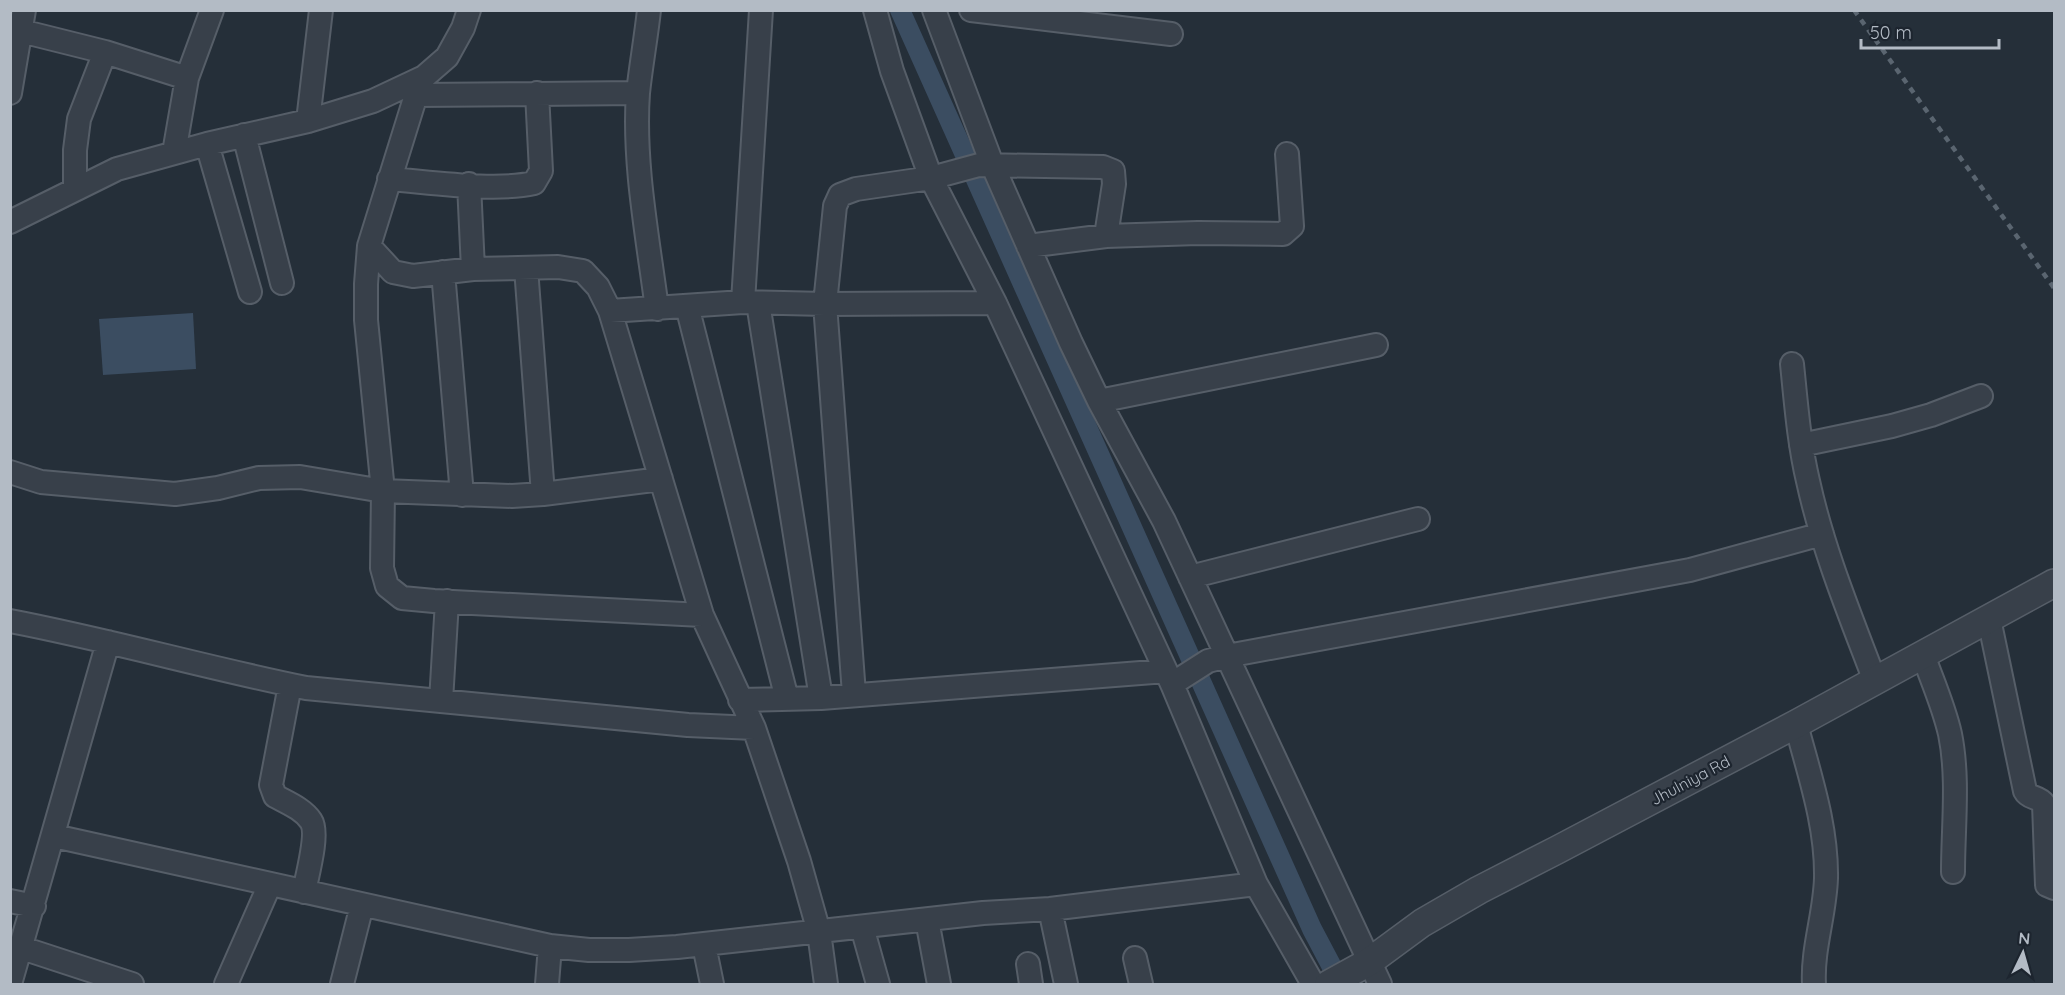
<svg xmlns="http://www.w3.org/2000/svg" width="2065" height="995" viewBox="0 0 2065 995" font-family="Quicksand,sans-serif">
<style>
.water{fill:#3b4d61}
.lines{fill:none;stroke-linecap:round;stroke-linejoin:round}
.canal{stroke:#3b4d61;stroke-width:20}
.minor-casing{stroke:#565e68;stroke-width:26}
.tertiary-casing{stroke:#565e68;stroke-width:30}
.minor{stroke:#38404a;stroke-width:22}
.tertiary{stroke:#38404a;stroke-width:27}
.rail{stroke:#5a6570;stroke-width:4.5;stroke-dasharray:6 6;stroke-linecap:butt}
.labels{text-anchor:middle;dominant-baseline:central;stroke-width:4.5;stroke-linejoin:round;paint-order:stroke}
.street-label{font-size:16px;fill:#b3bbc5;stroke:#1d252f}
</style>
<rect width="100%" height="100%" fill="#252f39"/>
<!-- water -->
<path class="water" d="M193,313L196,369L103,375L99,319Z"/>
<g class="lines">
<!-- canal -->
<path class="canal" d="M900,10L1312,929L1341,984"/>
<!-- minor casing -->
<g class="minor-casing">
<path id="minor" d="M649,10C646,38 641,65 638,93C633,163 648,239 657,309
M875,10L892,71L931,178L995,303L1172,684L1256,884L1313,984
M934,10L992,164L1071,343L1099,401L1164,521L1380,984
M971,10L1171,34
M10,30L21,31L105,52L187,78
M424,77L416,95L369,246L393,272L413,276L473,269L558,267L583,271L598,287L610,311L702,615L754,728L799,861L819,932L826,984
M10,93L24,10
M416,95L638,93
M308,121L321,10
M244,135L282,283
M207,144L250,292
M174,153L187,78L212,10
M389,179C430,182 495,192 534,183L541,171L537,93
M469,184L473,269
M75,188V150L79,119L105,52
M10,222L117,169L207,144L308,121L373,101L424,77L447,57L463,28L469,10
M369,246L366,284V320L383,491L382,568L387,586L402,598L434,601L702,615
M1028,246L1106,236L1198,233L1283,234L1292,226L1287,154
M526,268L543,494
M443,272L462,495
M743,302L761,10
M758,303L821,698
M687,306L787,699
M610,311L743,302L825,304L995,303
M1792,364C1796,403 1799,443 1808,481C1823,550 1850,615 1875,681
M1099,401L1376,345
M1801,445L1892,426L1931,415L1981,396
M10,472L41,482L175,494L218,488L259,478L300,477L383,491L512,496L543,494L661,479
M1190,577L1418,519
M1989,619L2025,791C2029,799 2039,796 2044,804L2047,885L2054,888
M10,621C110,640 207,668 306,688L688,725L754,728
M1923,655C1932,680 1944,707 1950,734C1959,778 1953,827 1953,872
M1172,684L1208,661L1227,656L1690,570L1822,534
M290,685L271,785L275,796C288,803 303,809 311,821C319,833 307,876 304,892
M854,694L825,304L835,206L840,195L856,189L931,178L979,165L1103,167L1113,171L1114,184L1106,236
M740,700L821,698L1166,671
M441,701L447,601
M1796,724C1809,774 1827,825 1826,878C1825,914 1812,949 1814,984
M54,836L550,946L589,950H629L677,947L983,913L1050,909L1256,884
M10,901L34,906
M1050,909L1066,984
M927,920L939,984
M862,927L878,984
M704,945L712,984
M22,948L132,984
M1135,958L1141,984
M1028,964L1031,984
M10,984L108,642
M226,984L270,884
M342,984L362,905
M547,984L550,946"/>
</g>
<!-- tertiary casing -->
<g class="tertiary-casing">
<path id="tertiary" d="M1329,984L1369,962L1422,923L1479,890L1557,850L1796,724L2054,583"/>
</g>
<!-- minor -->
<use href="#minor" class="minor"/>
<!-- tertiary -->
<use href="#tertiary" class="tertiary"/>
<!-- rail -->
<path class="rail" d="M1854,10L2054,288"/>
</g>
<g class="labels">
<!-- street labels -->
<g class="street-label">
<text transform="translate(1690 780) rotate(-28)">Jhulniya Rd</text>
</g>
</g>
<!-- border -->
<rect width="2065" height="995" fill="none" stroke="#b3bbc5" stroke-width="24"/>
<!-- north arrow -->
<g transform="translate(2023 953) rotate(5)" stroke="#1d252f" stroke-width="4.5" paint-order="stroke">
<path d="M0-4.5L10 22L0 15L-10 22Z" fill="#b3bbc5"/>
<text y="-9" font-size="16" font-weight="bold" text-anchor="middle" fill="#b3bbc5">N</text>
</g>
<!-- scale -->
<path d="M1861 39v9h138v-9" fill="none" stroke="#b3bbc5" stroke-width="3"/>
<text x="1870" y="39" font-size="18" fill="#b3bbc5" stroke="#1d252f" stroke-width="4.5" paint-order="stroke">50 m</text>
</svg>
